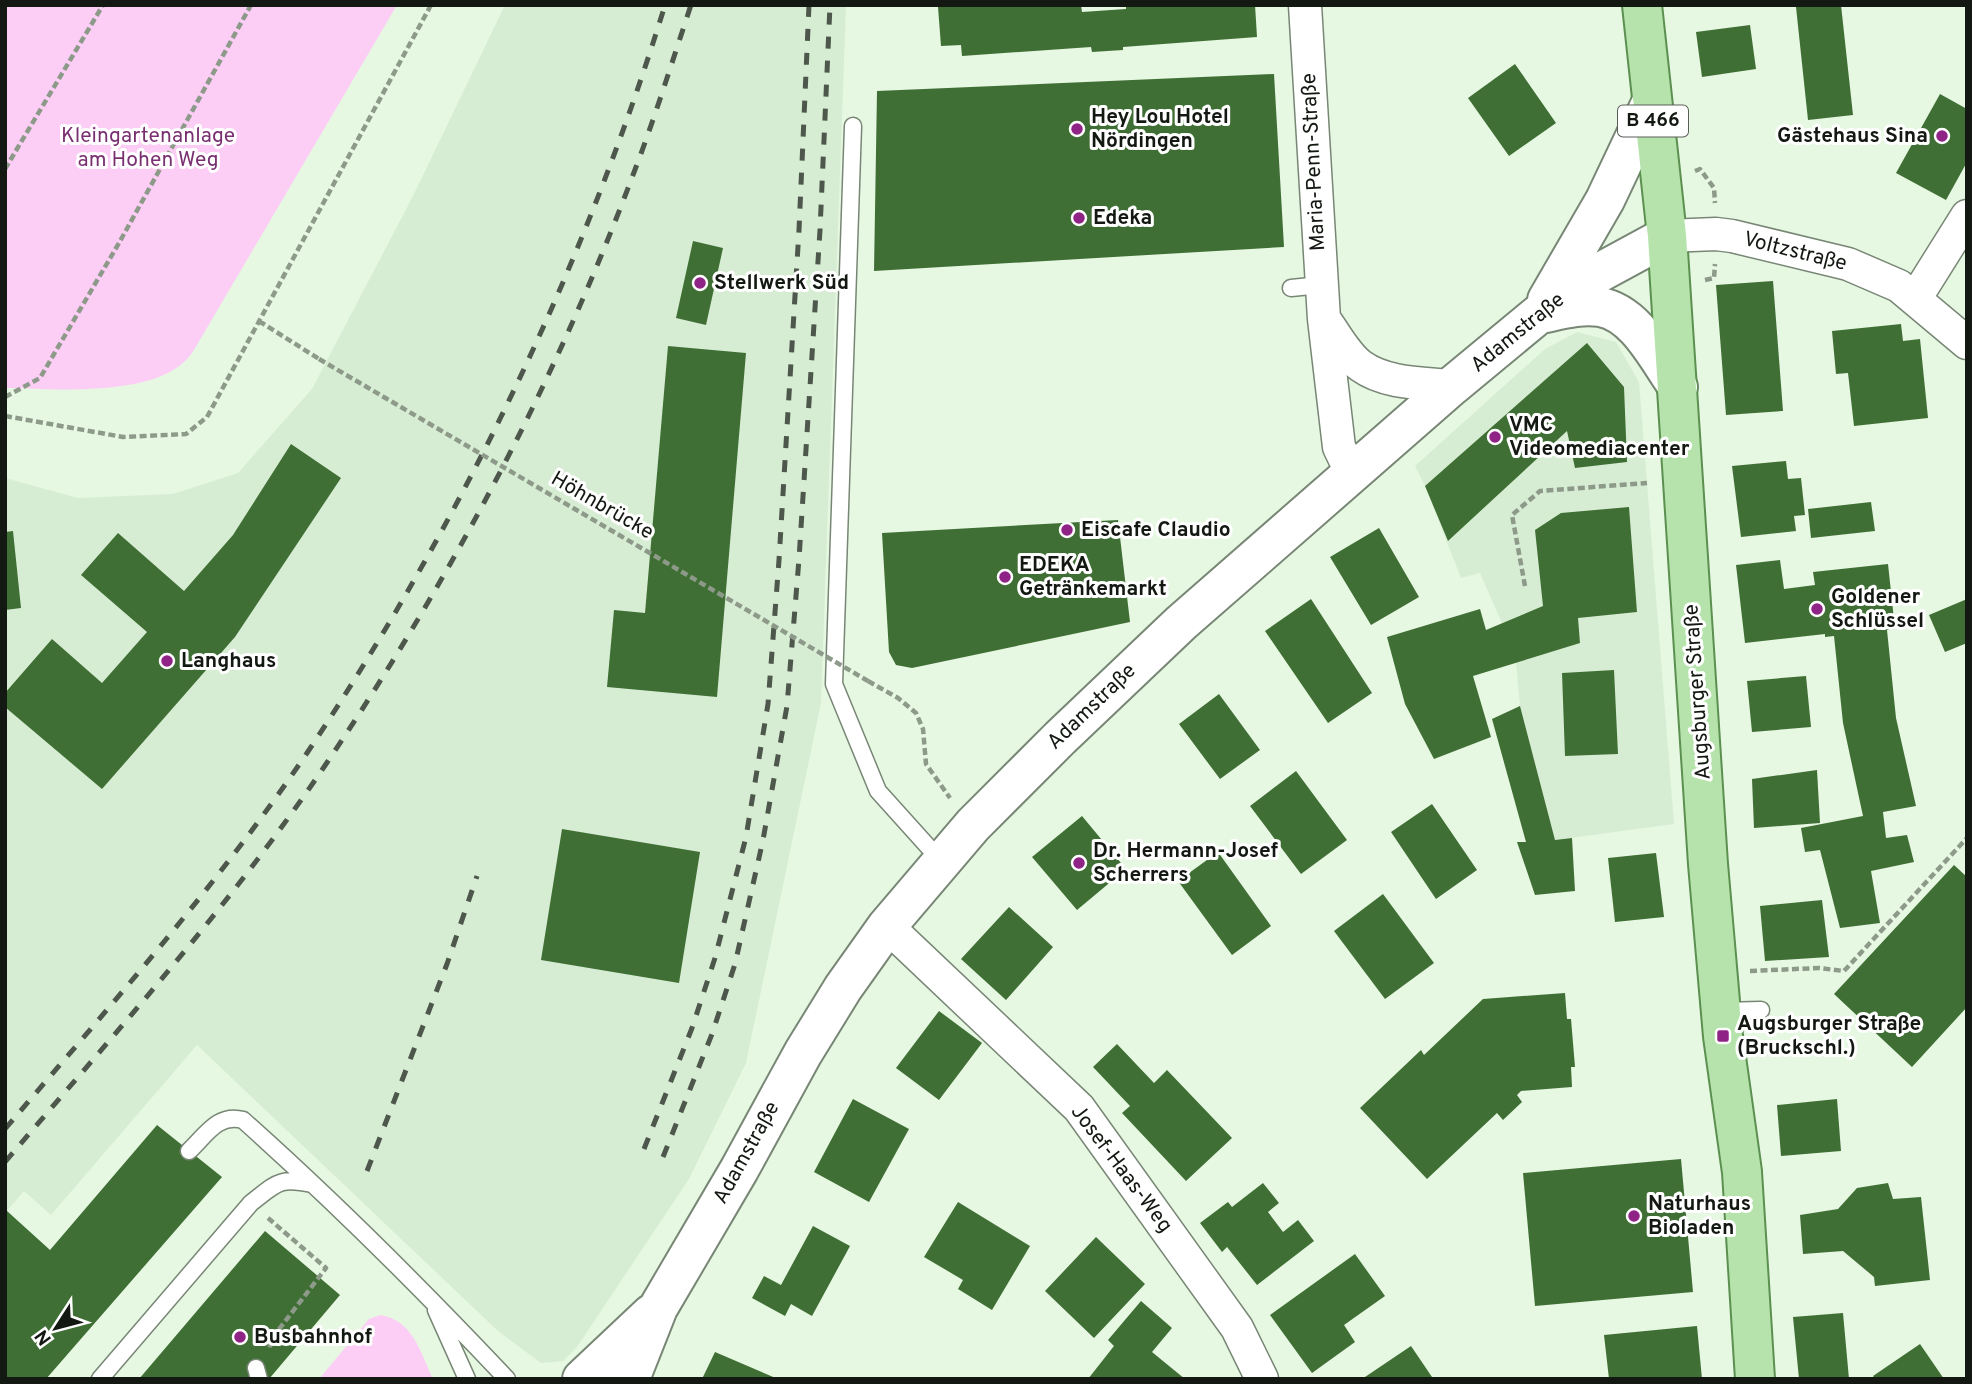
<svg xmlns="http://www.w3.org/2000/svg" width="1972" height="1384" viewBox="0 0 1972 1384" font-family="Overpass,sans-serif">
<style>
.built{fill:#d7edd3}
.green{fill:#fdcef5}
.building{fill:#406f35}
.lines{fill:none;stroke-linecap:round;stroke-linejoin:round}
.lane-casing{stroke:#788775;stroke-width:19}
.street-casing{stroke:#788775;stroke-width:35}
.secondary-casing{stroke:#788775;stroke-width:42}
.primary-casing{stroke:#5c9051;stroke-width:42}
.path{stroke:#8d9a8a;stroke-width:4.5;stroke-dasharray:7 3.5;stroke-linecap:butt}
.lane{stroke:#fff;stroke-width:16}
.street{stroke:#fff;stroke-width:32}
.secondary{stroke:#fff;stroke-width:38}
.primary{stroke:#b5e3ab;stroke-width:38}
.rail{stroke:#4e574c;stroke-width:5;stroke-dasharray:12 12;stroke-linecap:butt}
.path-bridge{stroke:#8d9a8a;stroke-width:4.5;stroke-dasharray:7 3.5;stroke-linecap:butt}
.poi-dot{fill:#8f2386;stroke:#fff;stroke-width:2.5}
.labels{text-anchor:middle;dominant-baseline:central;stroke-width:6;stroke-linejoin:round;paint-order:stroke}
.shield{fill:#fff;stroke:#5a5e59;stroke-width:2}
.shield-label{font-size:19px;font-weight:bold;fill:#131912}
.poi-label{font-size:21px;font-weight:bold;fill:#131912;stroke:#fff;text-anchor:start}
.park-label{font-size:21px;fill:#793071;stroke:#fff}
.street-label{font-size:21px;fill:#131912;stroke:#fff}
</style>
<rect width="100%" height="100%" fill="#e6f7e2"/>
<!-- built -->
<path class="built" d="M505,5H846L821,703L746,1063L689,1179L577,1347L563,1361L541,1363L498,1331L197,1045L51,1215L24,1191L5,1213V478L78,498L173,494L238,473L312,389L414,194Z
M1577,332L1616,342L1639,382L1674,824L1555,840L1520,706L1516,663L1502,623L1480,573L1461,578L1425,486L1415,466L1545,349Z"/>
<!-- green -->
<path class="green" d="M5,5H397L201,338C196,346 192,355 185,361C149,397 53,389 5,388Z
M380,1315C413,1320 420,1352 433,1379H319L369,1319Z"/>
<!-- building -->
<path class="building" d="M957,5H1081L1082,12L1126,9V5H1255L1257,37L1123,47V50L1092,52L1091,47L962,56L961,45L941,46L938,7Z
M1808,5H1841L1853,115L1808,120L1796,7Z
M1750,25L1756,69L1702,77L1696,32Z
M1515,64L1556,123L1509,156L1468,98Z
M1274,74L1284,247L874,271L877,91Z
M1940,94L1967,109V162L1946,200L1896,173Z
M693,241L723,248L706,325L676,318Z
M1773,281L1783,411L1726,415L1716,285Z
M1901,324L1903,341L1920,339L1928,418L1854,426L1848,373L1836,374L1832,331Z
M1587,343L1624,387L1627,462L1575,468L1567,431L1448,541L1425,486Z
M668,346L746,353L717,697L607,687L614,610L645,613Z
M291,444L341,478L235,637L102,789L5,707V693L52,639L102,683L147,632L81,575L118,533L184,591L233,535Z
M1786,461L1788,479L1801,478L1805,515L1794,516L1796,531L1741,537L1732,466Z
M1871,502L1875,531L1811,538L1808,509Z
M1629,507L1637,612L1578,618L1580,643L1473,676L1491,737L1434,759L1405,704L1387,637L1480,609L1486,630L1543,606L1535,530L1561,513Z
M1118,520L1130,622L912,668L896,665L889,652L882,533Z
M1379,528L1419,597L1371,625L1330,557Z
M13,531L21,608L5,610V532Z
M1780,560L1784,589L1815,585L1813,572L1888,564L1895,629L1887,630L1896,718L1916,806L1883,812L1886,838L1907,835L1914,862L1871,871L1880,923L1840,928L1820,850L1805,852L1801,828L1863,816L1843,723L1834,636L1825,637V634L1745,643L1736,565Z
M1311,599L1372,693L1328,723L1265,631Z
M1967,599V643L1945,652L1929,615Z
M1614,670L1618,754L1565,756L1562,673Z
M1806,676L1811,727L1752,732L1747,681Z
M1219,694L1260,750L1220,779L1179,724Z
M1520,706L1555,840L1572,838L1575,891L1535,895L1517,842H1526L1492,719Z
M1817,770L1820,823L1754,828L1752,779Z
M1296,771L1347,840L1301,874L1250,806Z
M1432,804L1477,870L1436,899L1391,832Z
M1082,816L1126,869L1077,910L1032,857Z
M562,829L700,852L679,983L541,960Z
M1218,852L1271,926L1232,955L1178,881Z
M1656,853L1664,917L1615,922L1608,858Z
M1954,865L1967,877V1007L1912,1067L1834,994Z
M1383,894L1434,963L1385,999L1334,931Z
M1822,900L1829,957L1765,961L1760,906Z
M1009,907L1053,947L1006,1000L961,959Z
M1565,993L1567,1019H1571L1575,1067H1571L1572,1087L1521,1091L1517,1095L1522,1102L1503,1120L1497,1113L1427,1179L1360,1108L1421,1050L1424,1055L1483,999Z
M939,1011L982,1043L939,1100L896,1068Z
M1117,1044L1154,1083L1167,1070L1232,1138L1186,1181L1122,1113L1130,1106L1093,1067Z
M853,1099L909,1129L869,1202L814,1172Z
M1837,1099L1841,1151L1781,1156L1777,1105Z
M157,1125L222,1177L46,1379H5V1213L7,1211L50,1250Z
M1681,1159L1693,1292L1535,1306L1523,1173Z
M1263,1183L1279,1203L1268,1212L1283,1232L1298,1220L1314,1241L1257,1285L1227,1247L1222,1252L1200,1223L1228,1202L1232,1207Z
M1888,1183L1893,1199L1921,1197L1930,1280L1875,1286L1874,1277L1843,1251L1803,1254L1800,1215L1838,1209L1857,1188Z
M958,1202L1030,1246L992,1310L958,1289L963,1280L924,1257Z
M813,1226L850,1246L812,1316L791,1304L785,1316L752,1298L764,1276L781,1285Z
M265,1231L340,1295L269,1379H139Z
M1096,1237L1145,1284L1094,1338L1045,1291Z
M1355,1254L1385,1296L1344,1325L1355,1342L1312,1373L1270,1315Z
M1141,1301L1172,1328L1152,1352L1185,1379H1088L1114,1346L1108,1340Z
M1843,1313L1849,1379H1799L1793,1317Z
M1697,1326L1702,1379H1609L1604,1335Z
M1920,1344L1944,1379H1875L1873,1376Z
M1411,1346L1432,1377L1429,1379H1362Z
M715,1352L778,1379H702Z"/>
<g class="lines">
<!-- lane casing -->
<g class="lane-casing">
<path id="lane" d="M853,126L834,684L878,791L941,861
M1291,288L1321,285
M1721,1011L1761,1010
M189,1151C206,1135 218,1113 243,1120C335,1202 422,1289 507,1379
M436,1310L467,1379
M256,1368L259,1379
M100,1379L251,1203C277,1183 279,1177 312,1184"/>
</g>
<!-- street casing -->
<g class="street-casing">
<path id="street" d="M1305,5L1324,319L1339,447L1352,474
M1667,236L1716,234L1732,236L1848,264L1899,286L1967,343
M1915,299L1967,216
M1327,323C1337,337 1347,356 1361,366C1386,384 1423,383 1452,386
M887,926L1079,1108L1237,1328L1262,1379"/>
</g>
<!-- secondary casing -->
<g class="secondary-casing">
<path id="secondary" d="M1547,300L1605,200L1651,103
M1541,314C1560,310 1580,304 1600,307C1637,313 1658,360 1678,387
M582,1379L651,1314
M630,1379L658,1308L739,1170L803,1053L843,988L887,926L973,825L1060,738L1181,623L1452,386L1539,314L1584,281L1667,236"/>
</g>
<!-- primary casing -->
<g class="primary-casing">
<path id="primary" d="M1642,5L1667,236L1708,864L1723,1036L1742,1172L1755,1379"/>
</g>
<!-- path -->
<path class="path" d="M5,169L103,5
M1695,171L1700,169L1714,188L1715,203
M1705,280L1714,278L1715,264
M259,321L319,359
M5,397L40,378L119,243L251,5
M5,416L123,437L186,434L207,417L431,5
M1525,586L1512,515L1540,491L1647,483
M868,681L898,698L916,713L923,729L926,764L950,798
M1750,971L1819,968L1844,971L1967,838
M268,1218L326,1268L270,1341V1348"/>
<!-- lane -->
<use href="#lane" class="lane"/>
<!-- street -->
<use href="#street" class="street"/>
<!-- secondary -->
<use href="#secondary" class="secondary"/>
<!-- primary -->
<use href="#primary" class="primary"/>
<!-- rail -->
<path class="rail" d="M5,1129C109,1007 217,886 307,753C461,522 583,271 665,5
M644,1149L692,1028L715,958L746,837L768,704L779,560L799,230L809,5
M663,1157L712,1034L735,964L763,840L787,706L799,559L820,230L830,5
M5,1162C115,1033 231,905 326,764C451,579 558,377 636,167C656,114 673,59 691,5
M367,1171L447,964L477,876"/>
<!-- path-bridge -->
<path class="path-bridge" d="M319,359L868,681"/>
</g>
<!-- markers -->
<g class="poi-dot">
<circle cx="1077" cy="129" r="7"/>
<circle cx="1942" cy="136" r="7"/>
<circle cx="1079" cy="218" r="7"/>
<circle cx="700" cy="283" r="7"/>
<circle cx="1495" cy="437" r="7"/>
<circle cx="1067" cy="530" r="7"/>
<circle cx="1005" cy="577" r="7"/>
<circle cx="1817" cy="609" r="7"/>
<circle cx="167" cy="661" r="7"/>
<circle cx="1079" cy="863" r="7"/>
<rect x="1716" y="1029" width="14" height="14" rx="3.5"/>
<circle cx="1634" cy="1216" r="7"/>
<circle cx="240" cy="1337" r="7"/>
</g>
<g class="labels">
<!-- shield labels -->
<rect class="shield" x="1618" y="105.5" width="70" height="31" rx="5"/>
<g class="shield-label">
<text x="1653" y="121">B 466</text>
</g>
<!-- poi labels -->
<g class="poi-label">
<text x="1091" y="117">Hey Lou Hotel<tspan x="1091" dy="24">Nördingen</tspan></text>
<text x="1928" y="136" text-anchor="end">Gästehaus Sina</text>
<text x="1093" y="218">Edeka</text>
<text x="714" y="283">Stellwerk Süd</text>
<text x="1509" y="425">VMC<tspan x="1509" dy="24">Videomediacenter</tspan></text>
<text x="1081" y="530">Eiscafe Claudio</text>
<text x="1019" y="565">EDEKA<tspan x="1019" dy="24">Getränkemarkt</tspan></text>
<text x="1831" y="597">Goldener<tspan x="1831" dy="24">Schlüssel</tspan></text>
<text x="181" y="661">Langhaus</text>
<text x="1093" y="851">Dr. Hermann-Josef<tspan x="1093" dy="24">Scherrers</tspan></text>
<text x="1737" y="1024">Augsburger Straße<tspan x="1737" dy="24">(Bruckschl.)</tspan></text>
<text x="1648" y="1204">Naturhaus<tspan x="1648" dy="24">Bioladen</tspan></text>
<text x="254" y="1337">Busbahnhof</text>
</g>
<!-- park labels -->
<g class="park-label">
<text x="148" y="136">Kleingartenanlage<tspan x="148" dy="24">am Hohen Weg</tspan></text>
</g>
<!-- street labels -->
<g class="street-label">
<text transform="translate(1314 162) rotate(-93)">Maria-Penn-Straße</text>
<text transform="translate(1795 252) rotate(14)">Voltzstraße</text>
<text transform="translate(1518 333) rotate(-39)">Adamstraße</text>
<text transform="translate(602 506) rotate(30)">Höhnbrücke</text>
<text transform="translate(1698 692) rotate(-94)">Augsburger Straße</text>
<text transform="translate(1092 707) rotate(-44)">Adamstraße</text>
<text transform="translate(747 1153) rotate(-61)">Adamstraße</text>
<text transform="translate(1121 1169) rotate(53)">Josef-Haas-Weg</text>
</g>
</g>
<!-- border -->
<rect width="1972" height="1384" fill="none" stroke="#131912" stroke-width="14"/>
<!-- north arrow -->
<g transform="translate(56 1328) rotate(234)" stroke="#ffffff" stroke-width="5" paint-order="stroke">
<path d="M0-5L12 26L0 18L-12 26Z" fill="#131912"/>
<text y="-10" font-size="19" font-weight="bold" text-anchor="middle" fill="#131912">N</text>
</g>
</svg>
